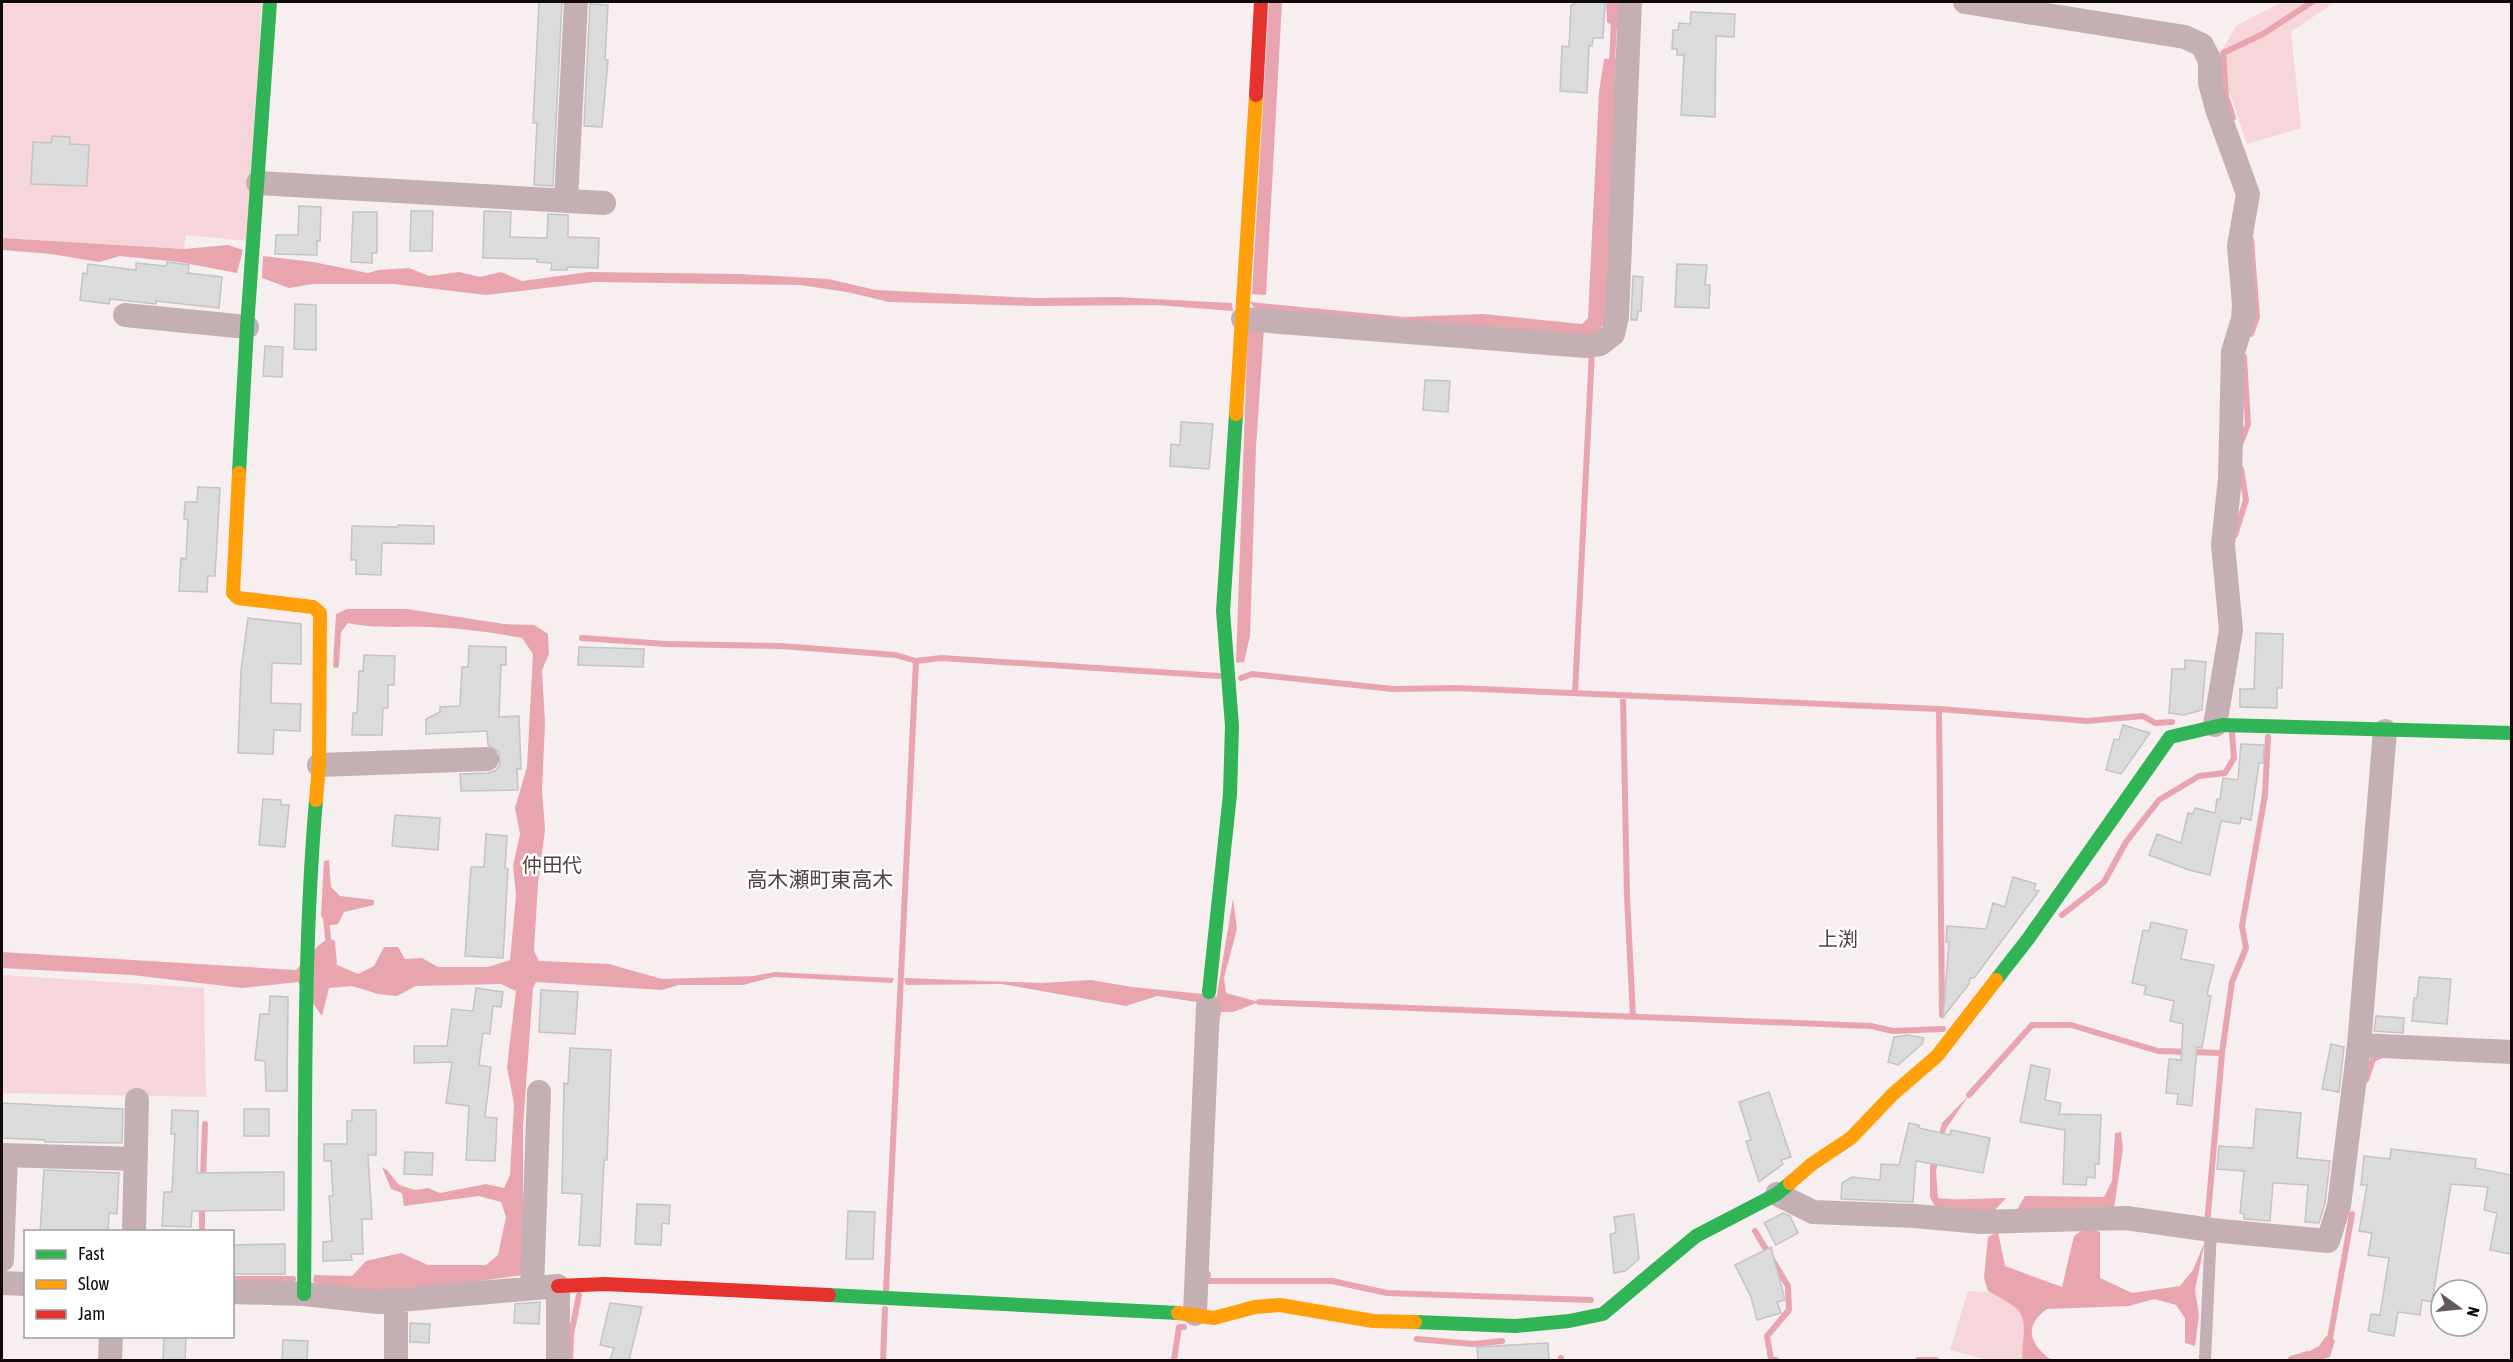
<svg xmlns="http://www.w3.org/2000/svg" width="2513" height="1362" viewBox="0 0 2513 1362" font-family="'Asap Condensed','Noto Sans JP',sans-serif">
<style>
.green{fill:#f6d6da}
.water{fill:#e9a5af}
.lines{fill:none;stroke-linecap:round;stroke-linejoin:round}
.stream{stroke:#e9a5af;stroke-width:6}
.building{fill:#dadbda;stroke:#c3c4c3;stroke-width:1.5}
.lane{stroke:#c4b0b3;stroke-width:12}
.street{stroke:#c4b0b3;stroke-width:24}
.fast{stroke:#30b455;stroke-width:14}
.slow{stroke:#ff9f0a;stroke-width:14}
.jam{stroke:#e5322d;stroke-width:14}
.labels{text-anchor:middle;dominant-baseline:central;stroke-width:5;stroke-linejoin:round;paint-order:stroke}
.neighbourhood-label{font-size:20px;fill:#574043;stroke:#fff}
.quarter-label{font-size:21px;fill:#574043;stroke:#fff}
</style>
<rect width="100%" height="100%" fill="#f7eeef"/>
<!-- green -->
<path class="green" d="M2,2H262L247,241L186,235L184,249L2,238Z
M2282,2H2335L2291,32L2301,128L2247,144L2218,58L2236,26Z
M2,975L204,988L206,1097L2,1093Z
M1968,1291L2028,1296V1360H1988L1950,1350Z"/>
<!-- water -->
<path class="water" d="M1269,2H1282L1266,295L1252,294Z
M1606,2H1619L1620,31L1607,22Z
M1619,58L1605,322L1596,334L1568,337L1257,312L1250,302L1404,317L1483,314L1582,324L1588,318L1599,92L1604,59Z
M2,238L184,249L228,245L243,250L237,273L179,262L120,256L99,262L51,254L2,250Z
M263,256L313,262L368,273L379,270L409,268L429,276L459,272L480,277L501,272L522,281L589,272L739,274L828,279L876,290L1035,298L1116,297L1232,303L1233,311L1156,305L1034,306L889,302L847,292L800,285L595,282L486,295L394,284H313L289,288L262,278Z
M1248,327L1264,329L1256,447L1250,636L1244,662L1236,663Z
M347,609H407L504,624L534,625L548,634L549,654L542,670L545,723L542,790L545,830L538,883L534,951L539,961L609,964L662,979L754,976L775,972L894,978L892,983L774,977L743,985H679L662,990L536,982L533,988L523,1127V1275C457,1283 378,1302 313,1282L314,1275L352,1276L366,1261L401,1253L428,1265H486L498,1255L506,1217L501,1202L479,1196L404,1206L402,1193L391,1189L382,1167L387,1170L399,1185L415,1190L428,1188L440,1193L486,1184L504,1188L510,1175L514,1104L507,1067L516,991L501,984L416,986L397,996L378,994L352,986L329,988L322,1016L298,982L242,988L132,975L2,968V952L296,970L318,946L328,938L335,941L337,965L358,974L374,966L384,947H398L405,959L422,958L438,967H488L510,960L516,895L513,866L520,834L515,808L527,767L533,654L522,638C491,632 460,628 428,627C401,626 376,629 348,623L341,632L335,630L336,614Z
M329,860L331,887L340,896L374,900V905L344,912L338,924L326,926L321,915L324,861Z
M1233,899L1237,929L1224,978L1226,993L1259,1002L1233,1012H1221L1216,1041L1215,1006Z
M904,978L1042,983L1091,980L1132,987L1203,994V1003L1157,996L1126,1006L1002,984L906,985Z
M1969,1095L1946,1129L1936,1171L1938,1198C1960,1201 1983,1198 2006,1198L1994,1211L1936,1209L1930,1197V1167L1942,1123Z
M2121,1132L2123,1149L2114,1208L2015,1213L2025,1196L2104,1197L2112,1181L2115,1133Z
M2086,1228L2100,1232V1278L2132,1293L2180,1286L2193,1270L2205,1241L2195,1290L2199,1315L2195,1346L2185,1343V1318L2176,1305L2154,1299L2129,1306L2047,1309C2029,1322 2026,1337 2043,1353C2047,1357 2049,1359 2055,1360H2022C2024,1315 2032,1314 1988,1291L1984,1278L1988,1237L1998,1232L2005,1266L2062,1287L2074,1236Z
M2326,1336L2335,1340L2330,1357L2319,1360H2293L2319,1346Z"/>
<g class="lines">
<!-- stream -->
<path class="stream" d="M1612,64L1614,20
M2233,118L2226,96L2223,53L2263,34L2312,2
M2251,334L2257,317L2251,240
M2240,445L2248,424L2244,357
M2235,535L2246,500L2241,469
M582,638L666,644L781,646L896,655L916,661L941,658L1219,676
M336,665L338,631
M1241,678L1252,674L1393,689L1457,688L1939,709L2087,721L2143,716L2155,723L2172,722
M1575,693L1592,350
M1623,696L1627,896L1633,1017
M1939,709L1942,1015
M2062,915L2104,882L2126,842L2159,800L2199,776L2225,773L2234,758L2232,734
M326,918L328,938
M1259,1002L1871,1026L1893,1031L1943,1029
M2366,1080L2373,1059L2382,1055
M1969,1095L2032,1025H2071L2158,1051L2222,1053
M203,1180L205,1124
M2207,1225L2222,1053L2232,982L2246,948L2242,926L2265,795L2268,737
M1755,1231L1788,1286L1789,1310L1767,1336L1771,1359L1776,1360
M202,1232V1205
M1208,1274L1207,1281H1332L1387,1293L1591,1300
M232,1279H293
M886,1290L916,661
M1417,1339L1473,1344L1502,1341
M2329,1344L2352,1214
M570,1360L571,1335L579,1295
M883,1360L885,1309
M1174,1360L1179,1327H1184
M1561,1360V1358
M1918,1360H1936
M2292,1360L2291,1359L2308,1354"/>
</g>
<!-- building -->
<path class="building" d="M539,2H562L553,186L534,185L537,123H533Z
M1574,2H1605L1603,38H1593L1592,46L1589,45L1587,93L1560,91L1562,46L1569,47L1571,5H1574Z
M590,4L608,5L605,59L608,60L602,127L584,126Z
M1691,12L1735,14L1734,37L1716,36L1715,117L1681,115L1684,55H1677V49H1672L1673,30H1678L1679,23L1690,24Z
M52,136L70,137V144L89,145L87,186L31,184L33,142L51,143Z
M299,206L321,207L320,241H317V255L275,254L276,235H298Z
M411,211H433L432,251H410Z
M484,211L511,212L510,237L547,238L548,214L568,215V237L599,238L598,268L567,267V270H551L552,263L537,262V259L483,258Z
M353,212H377V253H372V263L351,262Z
M167,262L189,265L188,273L222,277L219,308L156,301V304L110,299L109,304L80,300L83,273L87,274L88,264L136,270V263L166,266Z
M1677,264L1707,265L1705,285H1710L1709,308L1675,307Z
M1633,276L1643,277L1641,311H1638L1637,320H1631Z
M295,304L316,305V350L294,349Z
M265,346L283,347L282,377L263,376Z
M1425,380L1450,381L1448,412L1423,410Z
M1181,422L1213,424L1209,469L1170,466L1171,444L1180,445Z
M198,487L220,488L215,576H208L207,592L179,591L181,558L186,559L188,520L184,519L185,502H197Z
M398,525L434,526V544L382,543L381,575L356,574V560H351L352,526L398,527Z
M248,618L301,624V664L272,663L271,703L301,704L300,731L274,730L273,754L238,753L241,670Z
M2256,633L2283,634L2282,688H2277V708L2240,707V689H2254Z
M469,646L506,647V665H501L499,717L519,716L521,769H517L518,790L461,791L460,774L488,773L495,771L500,765L499,752L488,745L487,731L426,734V719L440,712V707L460,706L462,667H468Z
M579,647L644,649L643,667L578,665Z
M364,655L395,656L394,685H388V708H383L382,735H352L353,713H357L359,671H363Z
M2185,660L2206,662L2202,710L2184,715L2169,713L2172,669H2185Z
M2123,725L2150,733L2121,774L2106,770L2114,739L2119,740Z
M2241,744L2264,745L2263,763H2259L2251,820L2241,818L2240,824L2221,821L2210,875L2189,870L2149,855L2157,834L2181,843L2188,813L2193,814L2195,808L2215,813L2217,799H2220L2223,778L2238,780Z
M263,799L281,800V805H289L285,847L259,845Z
M395,815L440,818L438,850L392,846Z
M486,834L507,836L505,868L508,869L503,958L465,956L471,867H484Z
M2013,877L2036,884L2034,890L2039,891L1974,978H1970L1969,984L1943,1017L1949,942H1946L1947,926L1986,929L1993,903L2005,907Z
M2151,922L2187,930L2181,959L2214,965L2207,995L2211,996L2202,1048L2197,1047L2192,1106L2177,1104L2178,1094L2166,1093L2169,1059L2181,1060L2183,1024L2170,1021L2174,1001L2144,994L2146,986L2132,983L2143,930L2149,931Z
M2419,977L2451,979L2447,1024L2412,1021L2414,998H2417Z
M476,988L503,992L501,1007L493,1006L490,1034L483,1033L479,1065L491,1067L485,1117L497,1118L495,1161L466,1160L469,1106L446,1103L452,1062L414,1063V1046H447L452,1009L473,1011Z
M541,990L578,992L575,1034L539,1032Z
M270,996L288,997L287,1091H266L265,1061L255,1060L260,1014H269Z
M2376,1016L2404,1018L2403,1033L2374,1031Z
M1908,1035L1924,1038L1922,1044L1898,1065L1888,1062L1894,1037Z
M2331,1044L2344,1047L2339,1092L2322,1089Z
M570,1048L611,1050L607,1160H604L600,1246L579,1245L582,1194L562,1193L564,1083L568,1084Z
M2031,1065L2050,1069L2045,1100L2061,1103L2059,1114L2101,1115L2099,1164H2095V1178L2087,1177L2086,1185L2063,1184L2065,1130L2020,1122Z
M1769,1092L1791,1157L1781,1160L1783,1164L1759,1182L1746,1141L1751,1140L1739,1102Z
M2,1103L123,1109L122,1143L45,1142V1140L2,1138Z
M244,1109H269V1136H244Z
M2256,1109L2301,1113L2297,1158L2330,1161L2325,1203L2319,1223L2305,1222L2308,1185L2273,1183L2270,1221L2244,1219V1214L2240,1213L2244,1171L2217,1169L2219,1146L2253,1148Z
M172,1110L198,1111L197,1173L284,1172V1210L192,1211L191,1227L162,1226L164,1192H172L175,1134H171Z
M352,1110H376V1155H368L372,1219H362L363,1254H351L352,1260L323,1261V1242L332,1241L329,1196H333L331,1161H324V1144H347V1121H352Z
M1909,1123L1919,1125V1128L1950,1135L1951,1130L1990,1138L1983,1173L1916,1161L1913,1202L1841,1199L1842,1183L1852,1177L1880,1180L1881,1164L1899,1165Z
M2391,1149L2476,1159L2475,1168L2511,1175V1254L2490,1250L2497,1213L2484,1210L2488,1187L2451,1184L2432,1302L2422,1300L2420,1315L2398,1312L2394,1336L2368,1331L2371,1314L2380,1315L2389,1258L2368,1255L2372,1233L2359,1231L2367,1185H2361L2364,1156L2390,1159Z
M405,1152L433,1153L432,1175L404,1174Z
M44,1170L119,1173L117,1214L109,1213L108,1232H40Z
M637,1204L670,1205L669,1224L662,1223L661,1245L635,1244Z
M848,1211L875,1212L873,1259H846Z
M1783,1213L1790,1216L1798,1233L1776,1245L1764,1223Z
M1634,1214L1639,1259L1625,1271L1614,1273L1610,1234L1616,1233L1614,1217Z
M285,1244V1274H232V1245Z
M1771,1247L1785,1300L1777,1302L1781,1313L1757,1320L1751,1297L1735,1265Z
M540,1302L539,1324L514,1323L515,1304Z
M610,1303L642,1307L629,1360H610L614,1348L600,1345Z
M410,1323L430,1324L429,1343L410,1342Z
M164,1336H186L185,1360H163Z
M283,1340L308,1341L307,1360H282Z
M1548,1343L1549,1360H1478L1477,1347Z"/>
<g class="lines">
<!-- lane -->
<path class="lane" d="M2205,1360L2211,1230"/>
<!-- street -->
<path class="street" d="M1965,2L2185,37L2202,45L2210,61V83L2217,109L2248,194L2239,246L2244,304L2243,319L2233,352L2230,478L2223,545L2231,630L2215,725
M258,183L604,203
M566,201L576,2
M125,315L247,327
M1243,319L1586,346L1600,344L1613,334L1617,317L1630,2
M319,765L487,759
M2359,1045L2385,731
M2,1155L136,1159
M1777,1194L1813,1212L1914,1216L1981,1222L2126,1218L2211,1230L2328,1241L2339,1206L2359,1045L2512,1052
M134,1232L137,1100
M2,1260L6,1155
M2,1283L26,1284
M532,1288L539,1092
M232,1292L304,1294L378,1302L558,1286V1360
M1195,1314L1208,1006
M110,1360L111,1336
M396,1360V1300"/>
<!-- fast -->
<path class="fast" d="M239,473L247,327L270,2
M1996,980L2028,939L2170,737L2222,725L2512,733
M1209,992L1230,794L1232,726L1223,611L1236,414
M304,1294C306,1130 302,964 316,800
M829,1295L1178,1313
M1415,1322L1515,1326L1569,1321L1603,1314L1696,1236L1777,1194L1790,1183"/>
<!-- slow -->
<path class="slow" d="M1236,414L1256,95
M239,473L233,593L238,598L313,607L320,613L319,765L316,800
M1790,1183L1812,1164L1851,1138L1893,1094L1937,1056L1996,980
M1178,1313L1214,1318L1255,1307L1280,1305L1373,1321L1415,1322"/>
<!-- jam -->
<path class="jam" d="M1256,95L1261,2
M558,1286L605,1284L829,1295"/>
</g>
<g class="labels">
<!-- neighbourhood labels -->
<g class="neighbourhood-label">
<text x="552" y="864">仲田代</text>
<text x="1838" y="938">上渕</text>
</g>
<!-- quarter labels -->
<g class="quarter-label">
<text x="820" y="879">高木瀬町東高木</text>
</g>
</g>
<!-- border -->
<rect width="2513" height="1362" fill="none" stroke="#11090a" stroke-width="6"/>
<!-- legend -->
<rect x="24" y="1230" width="210" height="108" fill="#ffffff" stroke="#a09d9d" stroke-width="1.5"/>
<rect x="36" y="1250" width="30" height="9" fill="#30b455" stroke="#a09d9d" stroke-width="1.5"/>
<text x="78" y="1260" font-size="18" fill="#11090a">Fast</text>
<rect x="36" y="1280" width="30" height="9" fill="#ff9f0a" stroke="#a09d9d" stroke-width="1.5"/>
<text x="78" y="1290" font-size="18" fill="#11090a">Slow</text>
<rect x="36" y="1310" width="30" height="9" fill="#e5322d" stroke="#a09d9d" stroke-width="1.5"/>
<text x="78" y="1320" font-size="18" fill="#11090a">Jam</text>
<!-- north arrow -->
<g transform="translate(2459 1308) rotate(105)"><circle r="28" fill="#ffffff" stroke="#a09d9d" stroke-width="1.5"/>
<path d="M0-4.5L10 22L0 15L-10 22Z" fill="#62595a"/>
<text y="-9" font-size="16" font-weight="bold" text-anchor="middle" fill="#11090a">N</text>
</g>
</svg>
